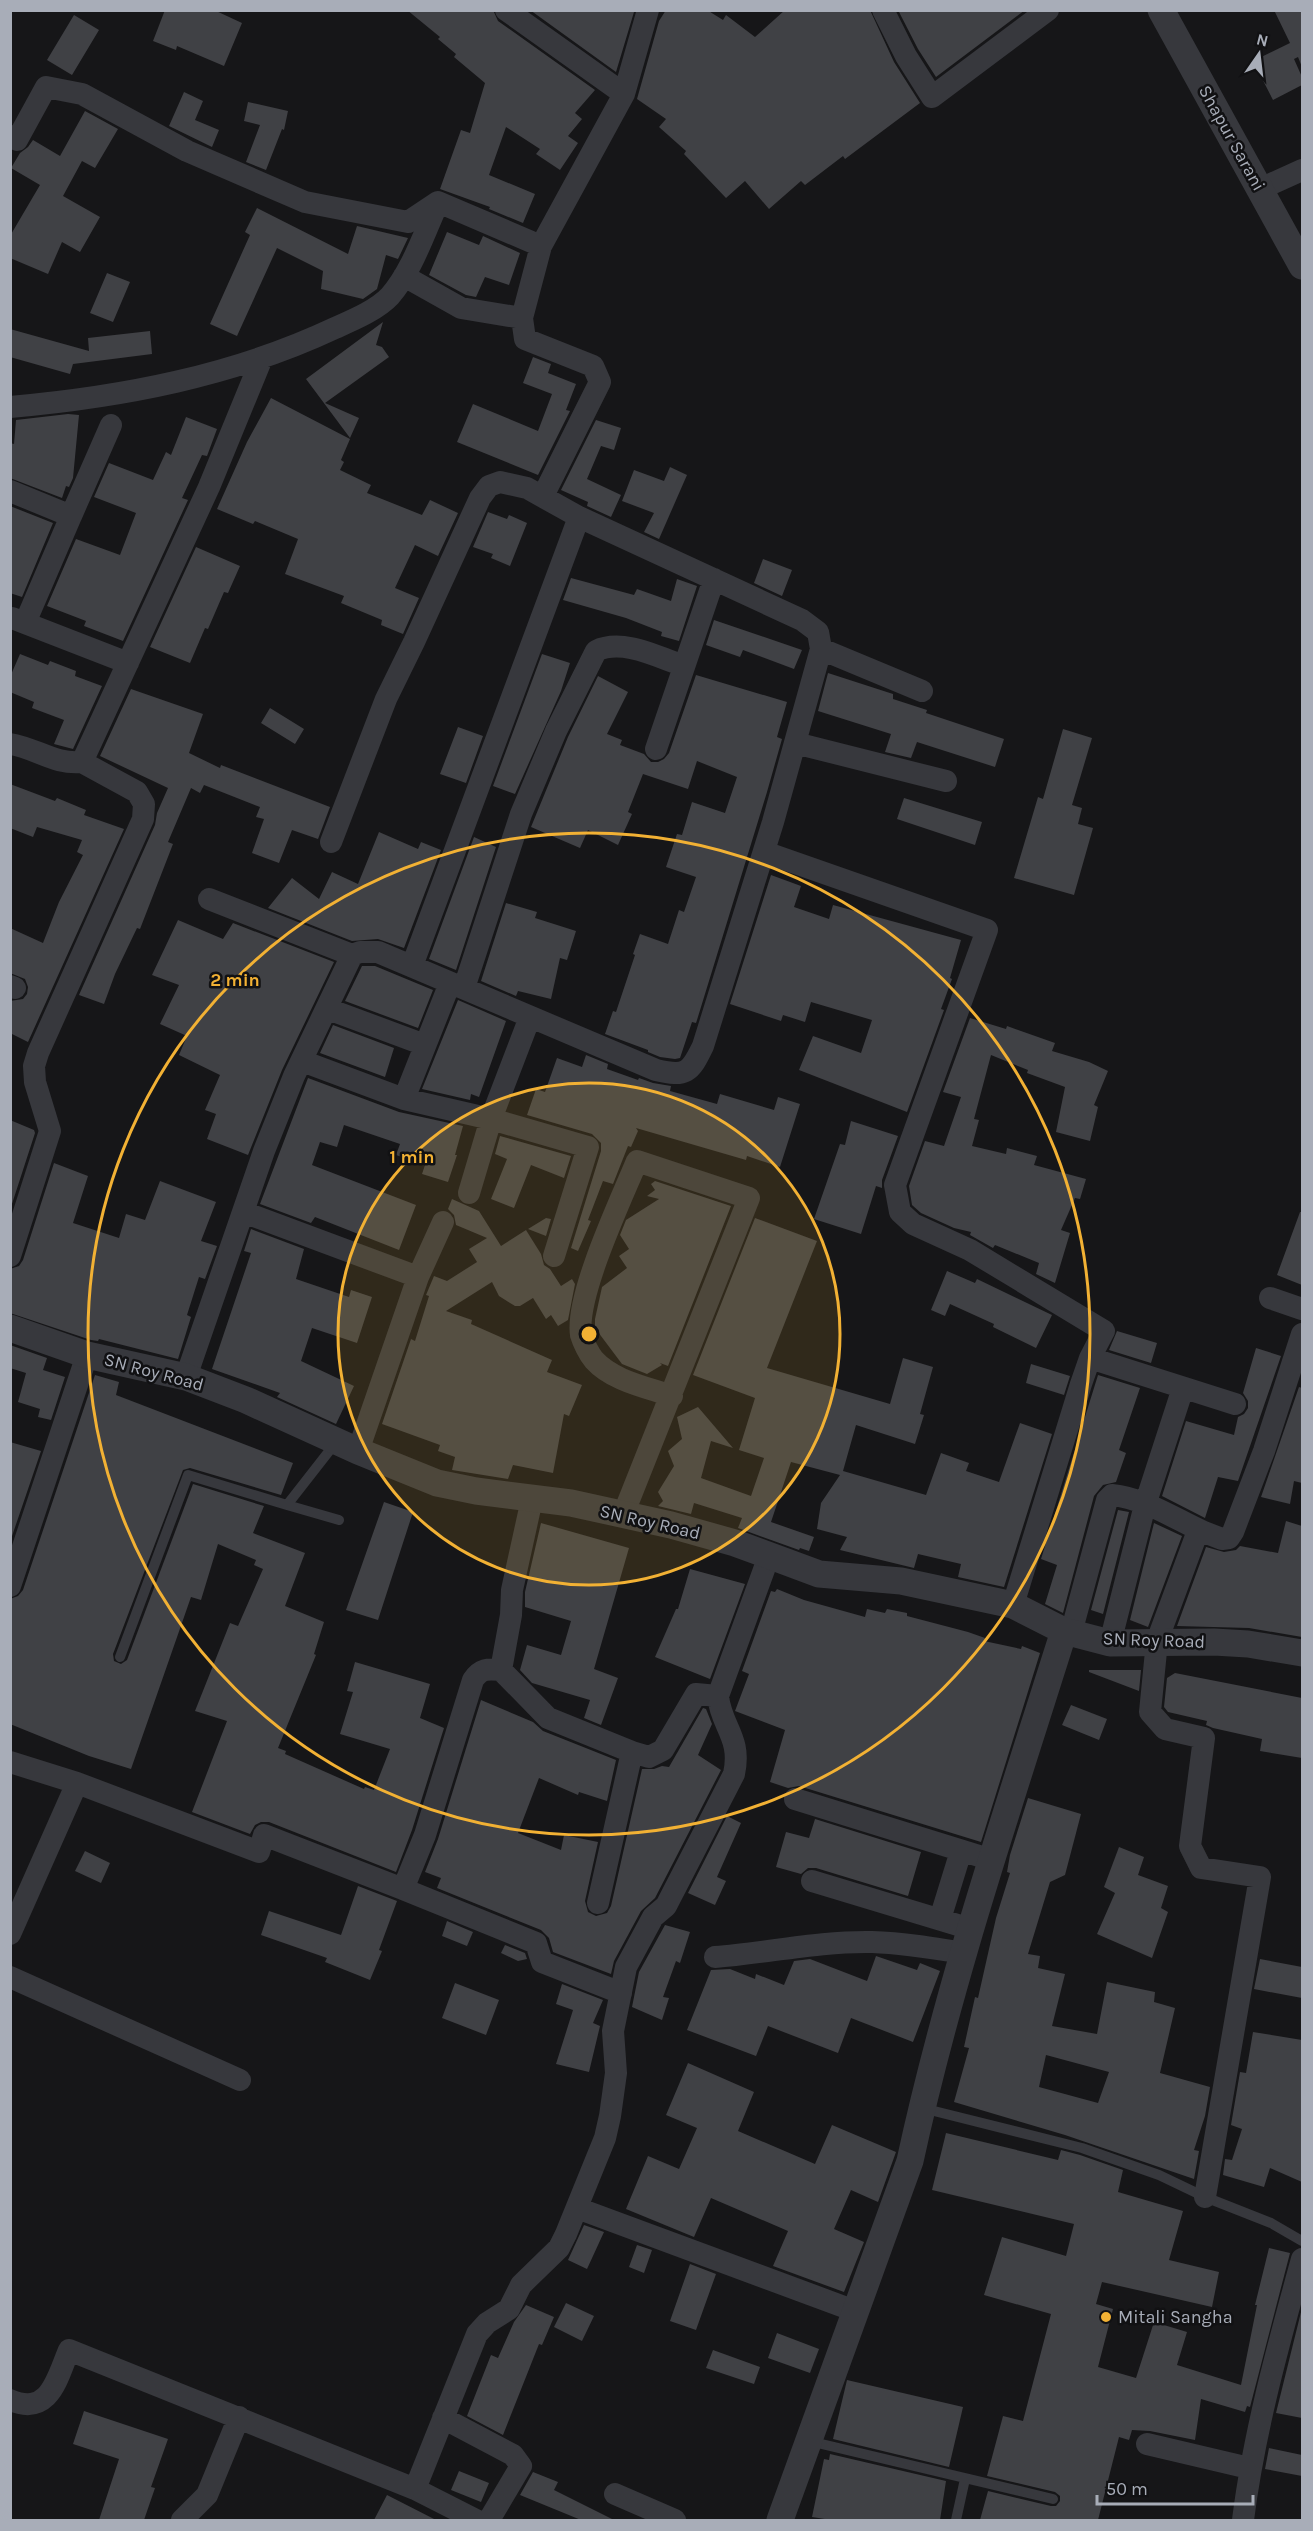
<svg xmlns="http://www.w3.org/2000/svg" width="1313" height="2531" viewBox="0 0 1313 2531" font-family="Karla,sans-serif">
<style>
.building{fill:#404145;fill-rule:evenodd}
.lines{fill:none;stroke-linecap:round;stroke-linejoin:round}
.service{stroke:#37383d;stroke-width:10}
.minor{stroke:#37383d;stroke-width:22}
.tertiary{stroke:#37383d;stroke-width:27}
.ring{fill:none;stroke:#f2b134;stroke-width:3}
.poi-dot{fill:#f2b134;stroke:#111113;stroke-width:2}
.labels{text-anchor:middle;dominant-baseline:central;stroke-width:5;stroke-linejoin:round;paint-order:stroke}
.street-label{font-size:18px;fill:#a8adb8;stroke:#111113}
.poi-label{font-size:18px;fill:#a8adb8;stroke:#111113;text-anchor:start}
.centre{fill:#f2b134;stroke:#111113;stroke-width:3}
.ring-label{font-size:18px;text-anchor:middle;font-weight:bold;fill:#f2b134;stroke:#111113;stroke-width:5;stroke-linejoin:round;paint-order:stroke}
</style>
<rect width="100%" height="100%" fill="#161618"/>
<!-- building -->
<path class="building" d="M165,10H214L242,23L224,66L177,46L176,50L153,41Z
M407,10H493L498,21L595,90L575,113L582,119L568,136L578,143L560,170L536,154L540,149L506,127L489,175L535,194L523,223L489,209L490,207L440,189L461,130L470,133L485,83L454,57L456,54L438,39L440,37Z
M530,10L634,12L616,72Z
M666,10H707L723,20L726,15L755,37L785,10H870L894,62L920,103L845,159L843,156L805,185L801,181L769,209L745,181L726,198L684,154L686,151L659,127L666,119L637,99L659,21Z
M898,10H1025L936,77L918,49Z
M1274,10H1302V67L1298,57L1294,59L1302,77V85L1273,100L1253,61L1290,43Z
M74,15L99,30L72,75L47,60Z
M184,92L203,101L195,120L219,130L212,147L169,126Z
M248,102L288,111L284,130L282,129L266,170L246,162L260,125L244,121Z
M85,111L118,129L95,168L82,161L63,196L100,217L80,252L62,242L48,274L10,258V236L40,185L11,168L20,153L28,147L33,140L60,156Z
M257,208L348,254L357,226L408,238L398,259L386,255L377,289L363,299L321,289L323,271L277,248L237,336L210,324L250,235L245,232Z
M447,232L479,245L483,236L520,253L509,285L485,277L476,297L466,295L429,275Z
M107,273L130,282L113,322L90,313Z
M383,322L376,345L382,347L389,357L325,403L359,418L350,438L306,379Z
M10,329L89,351L88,338L150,331L152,354L73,364L70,374L10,357Z
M533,357L551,364L548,373L576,384L566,410L570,411L538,475L457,442L473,404L538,431L552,394L523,383Z
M271,398L350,439L341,460L344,462L340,470L371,485L367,493L422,515L430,500L458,513L438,556L415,545L395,588L419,598L403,634L381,625L382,620L341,603L344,596L285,574L298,539L255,521L253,524L217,509L247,442Z
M68,414L79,415L73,478L69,487L66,486L62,498L10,478V443L14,444L16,420Z
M186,417L217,429L207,456L202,455L182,498L188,500L123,641L84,626L86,621L47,606L76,539L120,555L136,513L94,497L109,463L153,480L166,452L171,455Z
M596,420L621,428L614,450L601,446L587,479L621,495L611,517L587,506L588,502L561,490Z
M670,467L687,475L659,539L644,532L654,513L622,501L634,470L664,481Z
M10,506L53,523L22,597L10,593Z
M488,512L507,519L509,515L527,523L510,566L491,558L493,554L473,547Z
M196,547L240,566L228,593L224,592L208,629L205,628L190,663L150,647Z
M763,559L792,570L782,596L754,583Z
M571,578L634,595L637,589L671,601L677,579L697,586L679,641L661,636L662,632L626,618L563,600Z
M714,620L802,650L794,669L743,650L740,657L706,645Z
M20,654L48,665L50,661L76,671L75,676L102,686L73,749L54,744L64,720L32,708L34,702L10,692V677Z
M542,654L570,663L561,691L515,794L493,786Z
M828,673L893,694V699L927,710L926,713L1004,739L995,767L917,742L911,758L885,752L891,734L818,711Z
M696,675L787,702L777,737L782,739L767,792L697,1020L696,1023L692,1022L680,1058L675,1059L660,1057L648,1052V1050L605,1034L613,1011L616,1012L635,955L633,954L640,934L668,944L679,910L684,912L696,877L666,867L677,834L682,835L692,802L725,813L737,777L697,761L688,789L643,774L628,812L632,814L618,845L588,830L580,848L531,827L568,737L598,676L628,692L607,734L622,740L620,745L644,754L651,762H658L664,759L669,753Z
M131,689L203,714L189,753L220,768L221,765L330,807L318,839L292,830L279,863L252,853L264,819L256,817L260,807L204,785L200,793L191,788L168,842L173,844L140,929L137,928L115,974L104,1004L79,995L155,825L157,813L168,788L100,756Z
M270,708L304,729L295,744L261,723Z
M458,727L483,736L466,783L440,774Z
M1063,729L1092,738L1072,805L1082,808L1078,824L1093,828L1074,895L1014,878L1038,797L1043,799Z
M10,784L55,801L57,798L86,810L84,815L124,829L28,1042L10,1033V1001L23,999L27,994L28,987L25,979L10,973V928L43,943L59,902L83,855L77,852L82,840L37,827L33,837L10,828Z
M904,798L982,822L975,845L897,819Z
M379,832L418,849L421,842L441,850L404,948L378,939L352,941L268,908L292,878L319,899L332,872L358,884Z
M474,837L496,847L456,970L429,959Z
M771,875L801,886L794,907L829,919L833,905L961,940L950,978L952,979L941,1009L944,1010L907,1112L799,1070L813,1036L861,1053L872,1020L811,1002L805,1022L783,1015L781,1021L730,1004Z
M506,903L537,912L535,918L576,931L567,960L560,958L551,999L518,991L516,996L481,981Z
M178,920L223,939L233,923L334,962L282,1070L248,1155L207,1139L216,1114L205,1110L220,1075L179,1055L187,1036L160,1024L179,985L152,975Z
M362,966H375L433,990L418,1028L345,1001Z
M458,1000L506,1021L479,1097L471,1094L470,1100L422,1089Z
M970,1018L1006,1029L1007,1026L1055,1043L1052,1051L1089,1062L1108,1071L1094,1105L1098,1107L1090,1141L1056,1132L1065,1087L1027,1073L1028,1070L991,1055L974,1119L979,1120L972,1146L1006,1154L1007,1148L1037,1156L1034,1165L1086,1179L1080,1199L1075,1198L1061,1230L1070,1233L1055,1283L1036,1274L1039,1263L995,1245L993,1248L970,1235L971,1232L954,1228L921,1213L912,1205L909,1186L925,1141L944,1146L961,1097L943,1092Z
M333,1025L394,1048L385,1077L320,1053Z
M586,1055L608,1064L607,1069L638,1080L639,1078L653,1083L671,1086L670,1091L717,1104L720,1094L774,1110L778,1097L800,1104L780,1167L747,1156L746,1160L636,1128L638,1131L631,1147L628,1146L613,1184L603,1181L588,1220L591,1221L578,1251L571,1248L601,1151V1143L592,1134L527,1115L536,1089L545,1092L557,1058L582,1067Z
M308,1078L399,1112L463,1126L455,1155H457L448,1182L422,1174L425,1165L396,1155L400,1144L344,1125L337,1147L320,1142L312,1165L416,1205L399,1250L315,1217L311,1223L260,1204Z
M10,1120L34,1130L35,1133L10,1210Z
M851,1121L898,1136L882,1180V1188L876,1186L861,1234L814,1219L840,1144L845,1145Z
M500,1136L571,1156L564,1178L531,1165L514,1208L491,1199L507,1159L495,1154Z
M54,1163L88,1176L73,1223L119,1238L126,1214L145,1220L160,1181L216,1202L201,1241L217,1246L205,1279L199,1277L187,1315L191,1317L178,1359L99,1339L98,1341L91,1340L10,1313V1269L19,1266L23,1260Z
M655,1181L731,1206L668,1366L660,1363L662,1365L647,1374L622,1364L595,1328V1319L602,1287L627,1268L619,1256L629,1249L620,1235L626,1220L659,1199L647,1196L655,1190L651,1184Z
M452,1199L479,1211L501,1246L526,1230L541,1254L544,1265L550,1269L561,1286L572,1279L575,1284L568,1320L558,1326L551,1315L546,1319L533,1298L520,1306H515L499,1296L492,1282L446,1311L472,1320L471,1324L552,1360L547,1372L582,1385L569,1416L564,1414L553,1473L513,1465L508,1479L452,1470L455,1457L438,1451L440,1445L382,1424L411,1339L415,1341L429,1296L426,1295L434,1276L447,1281L477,1262L469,1249L487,1238L456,1225L454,1215L448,1209Z
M1300,1212H1302V1285L1277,1275Z
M546,1218L551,1219L546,1236L528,1229Z
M755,1218L817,1241L767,1368L890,1404L903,1358L933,1367L920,1414L924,1415L915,1444L856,1425L843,1471L926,1495L941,1453L969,1463L966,1471L999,1482L1020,1423L1052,1434L1004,1587L958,1577L961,1564L918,1554L914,1568L840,1550L847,1537L817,1529L821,1503L840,1475L791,1462L771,1522L814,1537L809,1551L800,1548L799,1550L738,1528L742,1518L694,1503L691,1514L658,1506L663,1501L658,1492L674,1466L668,1451L682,1439L677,1417L698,1407L733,1448L711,1441L701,1478L751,1496L764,1458L739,1450L755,1398L693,1375Z
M251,1229L304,1249L296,1279L349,1297L351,1290L372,1297L357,1343L312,1328L301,1361L354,1386L336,1424L277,1397L280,1393L212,1369L251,1253L244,1251Z
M947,1271L975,1283L977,1279L1052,1315L1036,1348L993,1327L994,1324L950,1304L945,1316L931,1310Z
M1117,1331L1157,1343L1151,1363L1109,1350Z
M10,1345L47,1358L43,1370L65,1377L51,1420L38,1417L40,1409L18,1402L26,1373L10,1368Z
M1256,1348L1281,1356L1238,1481L1218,1477L1205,1518L1162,1496L1186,1421L1234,1435L1238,1417L1244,1414L1248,1408V1401L1243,1393Z
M1031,1364L1070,1376L1064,1395L1026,1383Z
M95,1375L119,1382L116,1395L293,1463L281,1495L190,1468L183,1470L113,1654L114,1661L121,1664L127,1660L193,1484L264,1506L253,1533L305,1553L285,1606L324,1622L314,1654L316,1655L278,1748L286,1751L285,1754L364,1789L365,1787L374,1790L390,1749L340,1734L353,1692L347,1691L355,1662L430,1684L420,1718L444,1728L412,1830L396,1872L269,1822H261L255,1825L250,1834L192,1812L227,1721L195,1711L230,1623L238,1626L263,1569L254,1565L256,1560L218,1544L201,1600L191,1597L131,1769L89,1756L10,1724V1599L18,1596L23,1590Z
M1098,1375L1140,1388L1119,1450L1126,1453L1116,1482L1103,1485L1094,1496L1063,1613L1045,1604L1057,1565L1041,1559Z
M1299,1387L1302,1388V1483L1294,1481L1290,1504L1261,1497Z
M10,1442L41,1451L10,1542Z
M384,1502L413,1512L378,1620L346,1610Z
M1118,1510L1129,1512L1103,1614L1091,1610Z
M1286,1521L1302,1526V1637L1249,1628L1177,1626L1206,1547L1224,1552L1236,1550L1240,1546L1278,1553Z
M541,1523L629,1548L594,1669L618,1678L601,1725L584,1718L590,1700L532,1683L520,1670L527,1645L561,1655L571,1621L525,1607V1592Z
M1154,1523L1182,1536L1148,1627L1130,1620Z
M690,1569L745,1584L710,1679L655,1657L676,1609H678Z
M777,1589L804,1600L865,1617L867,1609L885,1613L887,1609L907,1613V1616L968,1632L985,1638L984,1641L1021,1649L1022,1646L1040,1653L981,1842L799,1786L788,1788L770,1782L785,1730L735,1711L749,1674L742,1671L771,1591L775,1592Z
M1089,1670H1141L1139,1691L1089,1672Z
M1175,1673L1302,1698V1758L1260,1751L1262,1739L1213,1728L1206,1725L1207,1721L1168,1712L1164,1707L1167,1678Z
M481,1700L533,1722L543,1731L616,1760L607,1801L579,1792L578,1795L539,1778L518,1833L561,1850L564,1835L598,1842L585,1901L588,1912L596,1916L607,1913L611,1906L642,1769H654L662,1766L669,1767L703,1708L706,1709L712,1724L698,1755L721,1770L655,1898L641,1911L614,1961L611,1974L553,1952L549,1938L541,1930L437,1888L441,1878L425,1872L438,1839Z
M1071,1705L1107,1719L1099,1740L1062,1725Z
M1028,1798L1081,1814L1065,1875L1050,1882L1028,1954L1040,1956L1038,1968L1065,1974L1052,2026L1097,2034L1107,1982L1155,1992L1154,2002L1175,2008L1160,2073L1210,2087L1205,2116L1194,2150L1199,2151L1194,2179L1065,2135L954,2102L969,2048L964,2047L975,1997L978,1998L996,1918L1010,1873L1007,1872L1010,1855ZM1046,2055L1109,2072L1098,2103L1039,2087Z
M727,1816L741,1823L717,1877L726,1881L715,1905L688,1893Z
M815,1819L921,1852L908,1896L816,1868H808L801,1874L776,1867L786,1832L809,1838Z
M1119,1847L1144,1857L1138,1875L1168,1886L1161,1908L1168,1912L1152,1958L1097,1934L1115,1893L1104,1887Z
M85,1851L110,1863L101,1883L75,1871Z
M358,1886L397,1901L379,1950L382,1951L370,1980L325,1962L327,1958L261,1935L269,1911L341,1935Z
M447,1921L473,1932L467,1946L442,1936Z
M665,1925L690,1932L680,1963L676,1961L663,1997L669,1998L662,2020L632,2007L639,1972Z
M505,1945L525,1953L527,1959L518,1961L501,1953Z
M876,1956L917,1970L920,1963L940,1971L913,2042L851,2018L838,2053L768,2026L756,2056L687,2030L711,1970L730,1969L755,1979L756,1974L784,1985L794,1961L810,1959L867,1981Z
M1260,1959L1302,1967V1998L1254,1989Z
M455,1983L499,2000L486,2035L442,2018Z
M562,1984L603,2000L593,2023L600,2026L589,2072L556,2064L573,2010L556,2004Z
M1253,2032L1302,2040V2182L1270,2168L1264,2187L1223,2175L1225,2159L1232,2160L1242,2129L1231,2125L1240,2072L1246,2073Z
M688,2063L754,2092L738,2131L815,2164L832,2125L896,2152L878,2202L851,2190L834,2229L864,2242L844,2292L773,2266L788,2231L711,2198L694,2237L626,2209L648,2156L679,2169L697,2128L666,2115Z
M946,2133L1058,2160L1061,2150L1080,2155L1123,2170L1118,2192L1183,2211L1169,2260L1219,2272L1212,2307L1102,2282L1096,2304L1113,2309L1098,2367L1136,2378L1154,2322L1187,2332L1177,2365L1241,2385L1257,2305H1255L1269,2248L1290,2253L1250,2407L1247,2406L1245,2412L1201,2399L1195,2440L1150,2431L1132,2430L1129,2440L1119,2437L1098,2520H980L988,2491L1051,2506H1056L1060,2501V2496L1055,2492L987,2476L1003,2416L1023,2421L1051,2314L984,2295L1002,2237L1066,2256L1074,2224L932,2190Z
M584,2225L604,2232L587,2269L568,2260Z
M637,2245L652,2250L644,2273L629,2267Z
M690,2264L716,2274L696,2330L670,2321Z
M566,2303L594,2316L582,2341L554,2327Z
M526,2305L554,2317L542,2345L539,2344L503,2435L467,2416L491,2355L498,2358L514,2322Z
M1302,2308V2418L1276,2413Z
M777,2333L819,2349L810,2373L768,2358Z
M713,2350L760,2367L754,2384L706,2368Z
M847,2380L963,2407L949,2467L833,2439Z
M84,2411L168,2439L151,2487L155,2488L144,2520H99L119,2459L73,2444Z
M1269,2448L1302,2455V2476L1265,2469Z
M830,2454L946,2481L940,2520H831L812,2517L824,2459L829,2460Z
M459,2471L489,2483L481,2502L451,2490Z
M533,2472L558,2482L554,2490L614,2520H581L520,2495Z
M387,2495L436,2520H374Z"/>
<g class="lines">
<!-- service -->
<path class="service" d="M287,1505L339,1520
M120,1657L188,1475L287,1505L337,1441
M922,2108L1082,2148L1159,2175L1205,2197L1271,2223L1302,2241
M809,2441L1053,2499
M956,2520L965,2479"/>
<!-- minor -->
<path class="minor" d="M506,10L624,94
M883,10L906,56L932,97L1048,10
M10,136L17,140L46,87L82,94L187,151L305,202L408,222L438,202L541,246L624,94L648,10
M1260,189L1302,170
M541,246L522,318L525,339L593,366L600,382L543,496
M404,276L461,308L522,318
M10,407C122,397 233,376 335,328C353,320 377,310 390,296C412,271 424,233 438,203
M10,491L71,516L25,623
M71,516L111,425
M12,618L128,663
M821,649L922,691
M795,743L946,781
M10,744C36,748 55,765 82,762L209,487L262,358
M656,749L714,579
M764,852L987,930L895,1185L900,1212L913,1224L970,1250L1104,1331L1090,1358L1081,1384L1013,1605
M209,899L352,955
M412,966L579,517
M10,986L15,988
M464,988L521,814L556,731L596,651C622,638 658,657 684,666
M328,1009L425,1045
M302,1061L404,1099L491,1119L588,1147L554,1256
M404,1099L450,983
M469,1193L491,1119L530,1017
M243,1212L418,1277
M10,1256L50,1131L35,1082L34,1066L38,1053L143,819L144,804L137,792L82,762
M1270,1298L1302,1309
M1090,1358L1235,1404
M186,1377L264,1151L294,1076L352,955L360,952H378L656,1070C686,1077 690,1073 703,1046L773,822L821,649L818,632L802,620L579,517L527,488L500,482L489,486L480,498L414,642L386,699L331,842
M358,1451L418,1277L443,1222
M623,1515L749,1198L637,1161C621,1200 575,1296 581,1335C583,1342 589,1354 594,1360C613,1381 646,1387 672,1396
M10,1586L87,1355
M1071,1633L1107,1500L1112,1495C1144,1498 1175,1519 1204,1532
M1110,1643L1145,1505L1183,1388
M501,1670L511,1615L512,1590L532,1499
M632,1752L649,1757L663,1750L696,1694L718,1696
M10,1762L77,1783L259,1852L264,1835L403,1889L425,1835L473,1680C481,1668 488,1669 501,1670L548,1718L632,1752L598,1903
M795,1799L992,1860
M812,1881L971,1929
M403,1889L536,1943L542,1962L621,1993
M940,1919L961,1851
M10,1934L77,1783
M715,1957C767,1953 819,1941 872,1942C903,1943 933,1948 963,1953
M10,1977L240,2080
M1205,2197L1260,1877L1201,1868L1190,1846L1204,1738L1165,1729L1150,1712L1157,1641L1196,1536L1204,1532L1222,1539L1229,1538L1233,1532L1264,1451L1302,1334
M577,2208L855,2311
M10,2400C50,2417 57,2378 69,2350L415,2489L476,2520
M443,2418L513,2455L521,2466L489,2520
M1147,2444L1249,2468
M415,2489L477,2334L487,2323L509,2309L521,2285L559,2248L566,2234L605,2138L610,2116L616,2073L613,2031L626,1967L653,1917L666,1906L734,1774C742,1737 721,1727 718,1696L769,1556
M615,2494L675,2520
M182,2520L207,2495L239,2417
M1243,2520C1254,2432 1278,2346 1302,2259"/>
<!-- tertiary -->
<path class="tertiary" d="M1161,10L1302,266
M10,1328L87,1355L186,1377L246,1400L358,1451L437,1483L476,1491L571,1503L671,1525L735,1543L819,1574L901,1581L1013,1605L1064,1631L1110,1643L1214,1642L1248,1644L1302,1653
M780,2520L910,2161C949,1981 1009,1806 1064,1631"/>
</g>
<!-- distance rings -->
<circle cx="589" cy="1334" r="251" fill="#f2b134" fill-opacity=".12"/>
<g class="ring">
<circle cx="589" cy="1334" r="251"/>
<circle cx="589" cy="1334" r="501"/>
</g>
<!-- markers -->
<circle class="poi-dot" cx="1106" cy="2317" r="6"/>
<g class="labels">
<!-- street labels -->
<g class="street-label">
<text transform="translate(1232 138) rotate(61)">Shapur Sarani</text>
<text transform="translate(154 1372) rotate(15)">SN Roy Road</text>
<text transform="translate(650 1522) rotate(13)">SN Roy Road</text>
<text transform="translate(1154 1640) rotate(2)">SN Roy Road</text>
</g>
<!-- poi labels -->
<g class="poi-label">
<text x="1118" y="2317">Mitali Sangha</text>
</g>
</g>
<circle cx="589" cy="1334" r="9" class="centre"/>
<g class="ring-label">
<text x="235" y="986">2 min</text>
<text x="412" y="1163">1 min</text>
</g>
<!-- border -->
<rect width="1313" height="2531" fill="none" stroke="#a8adb8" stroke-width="24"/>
<!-- north arrow -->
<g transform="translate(1259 54) rotate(14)" stroke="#111113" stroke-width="4.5" paint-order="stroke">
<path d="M0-4.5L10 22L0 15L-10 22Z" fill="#a8adb8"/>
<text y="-9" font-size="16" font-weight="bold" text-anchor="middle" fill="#a8adb8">N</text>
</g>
<!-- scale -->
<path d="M1097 2495v9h156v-9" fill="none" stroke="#a8adb8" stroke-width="3"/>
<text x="1106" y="2495" font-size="18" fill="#a8adb8" stroke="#111113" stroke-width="4.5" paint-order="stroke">50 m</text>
</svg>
